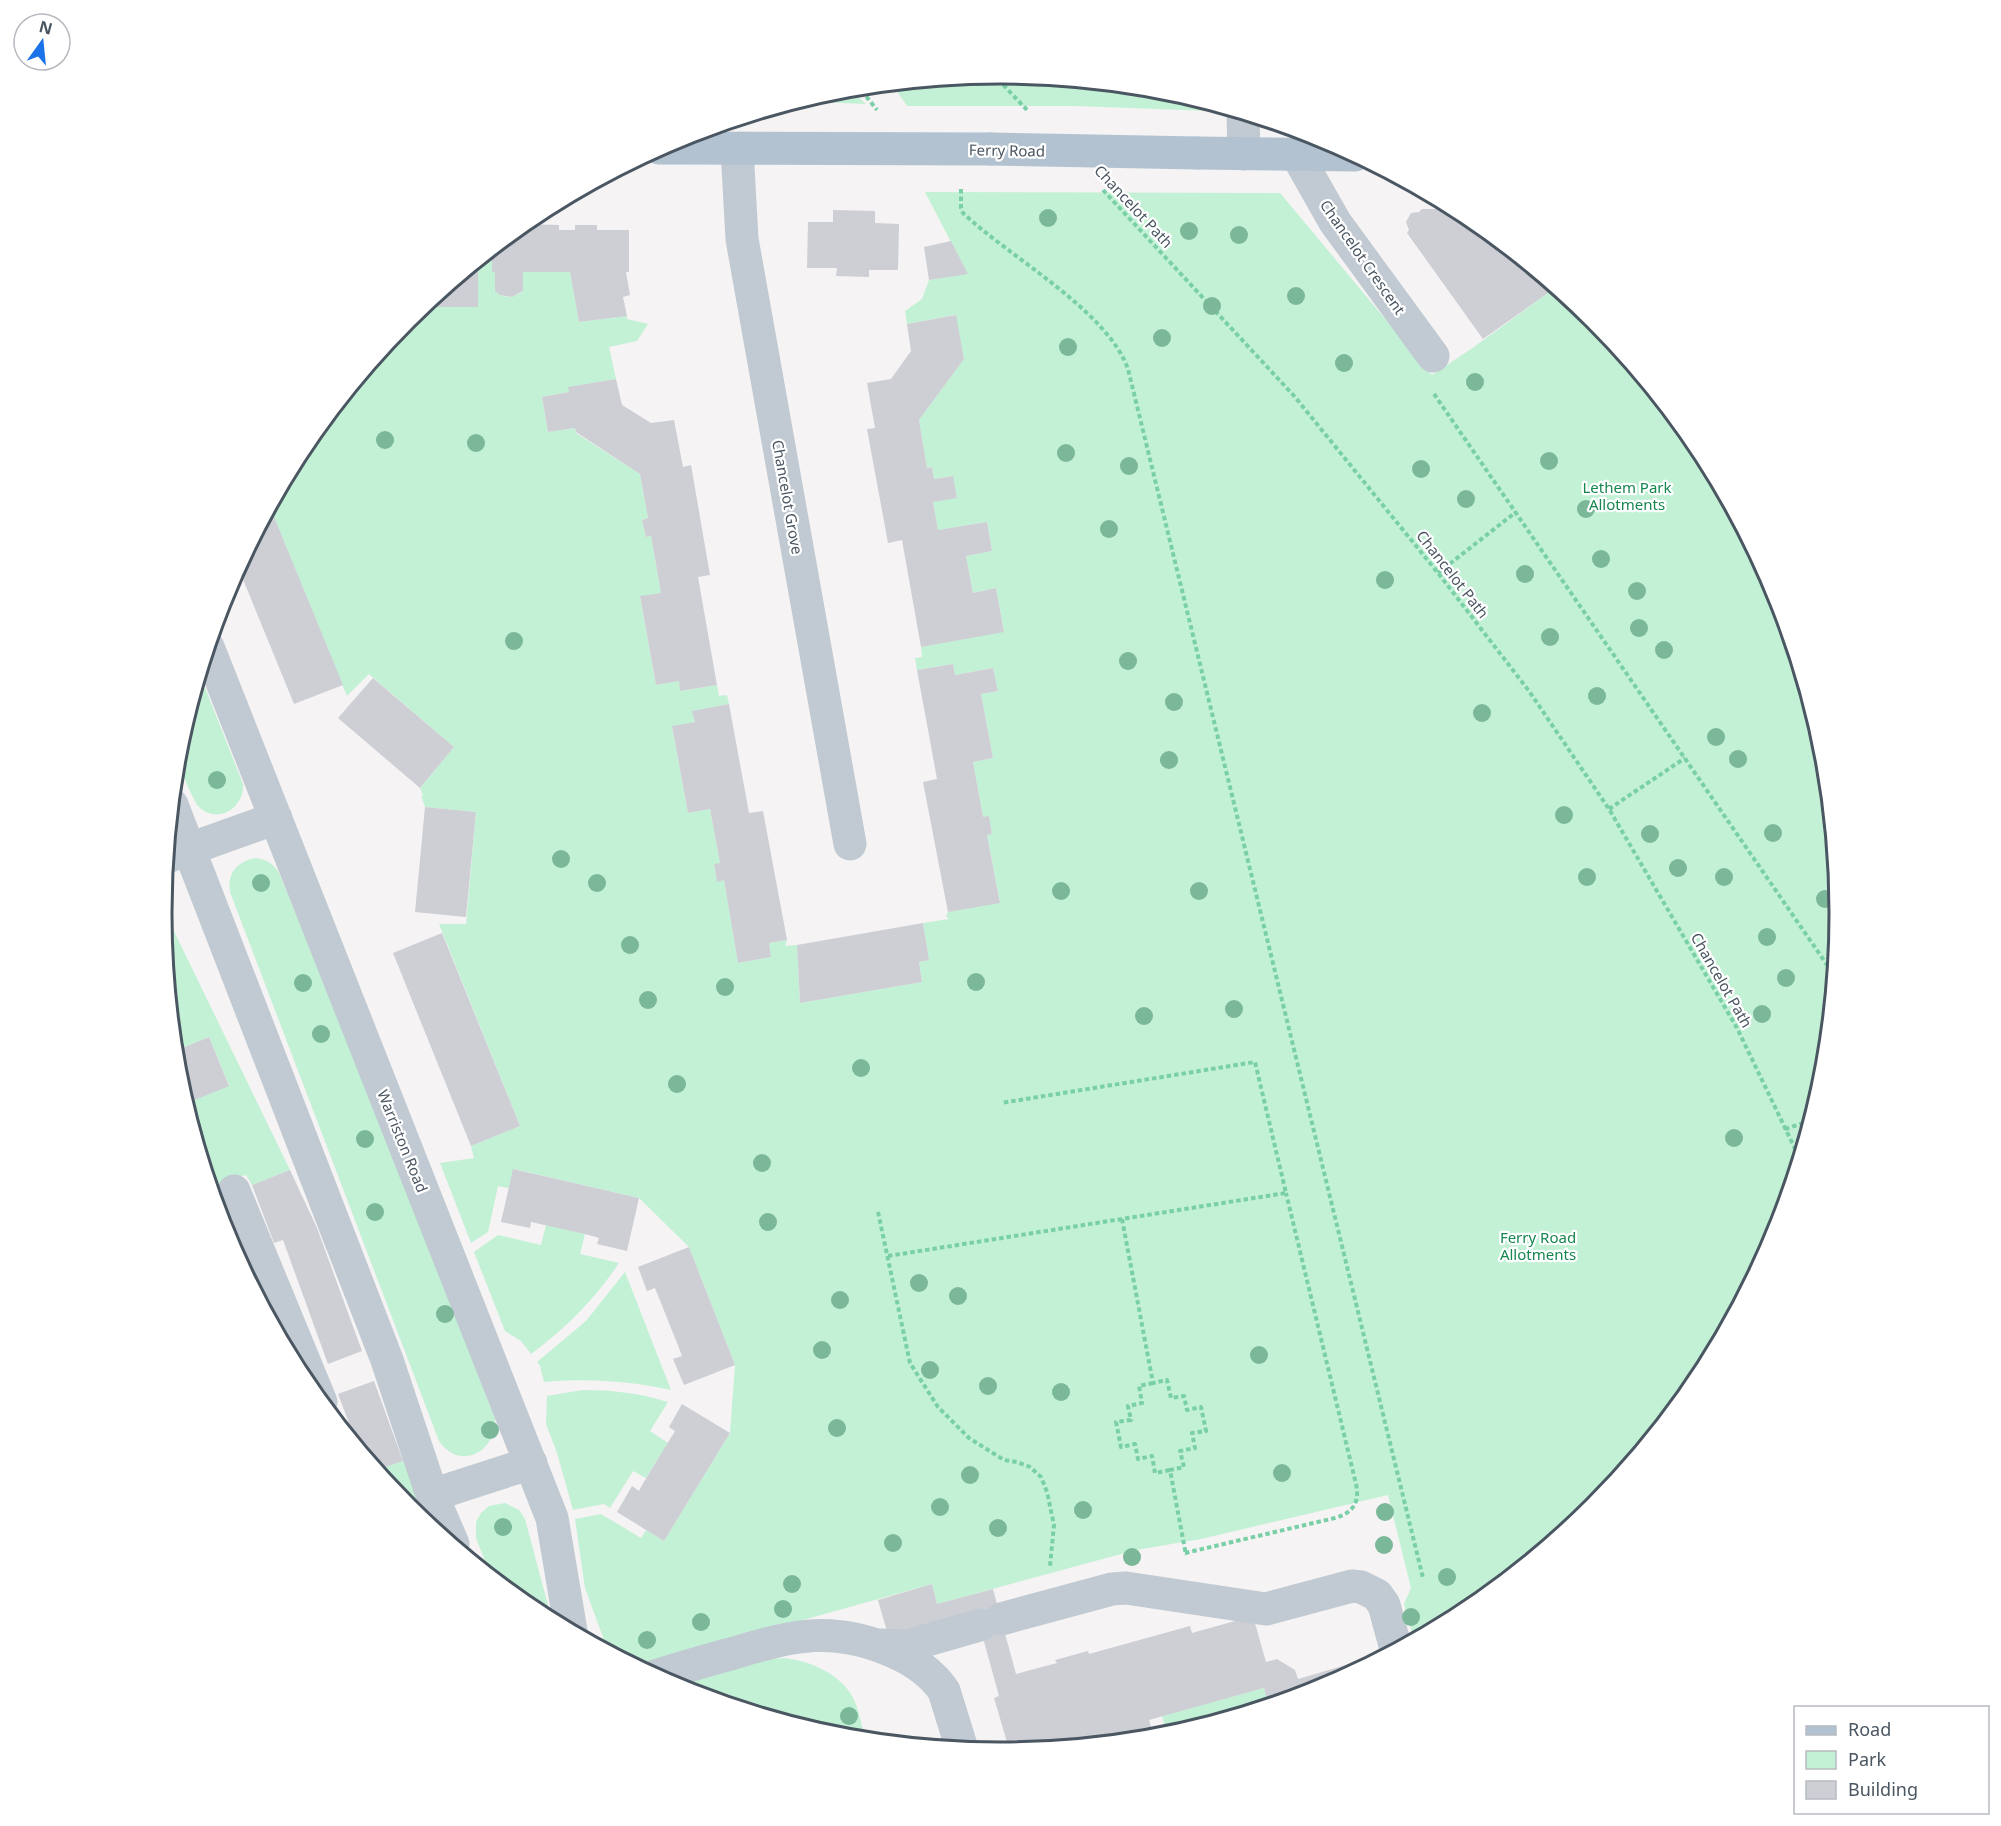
<svg xmlns="http://www.w3.org/2000/svg" width="2001" height="1826" viewBox="0 0 2001 1826" font-family="'Noto Sans',sans-serif">
<style>
.green{fill:#c3f1d5}
.building{fill:#cdcfd5}
.lines{fill:none;stroke-linecap:round;stroke-linejoin:round}
.path{stroke:#7ad0a6;stroke-width:4;stroke-dasharray:4.5 3;stroke-linecap:butt}
.minor{stroke:#c1cad2;stroke-width:33}
.major{stroke:#b3c2d1;stroke-width:33}
.major-bridge{stroke:#b3c2d1;stroke-width:33}
.tree{fill:#7bb799}
.labels{text-anchor:middle;dominant-baseline:central;stroke-width:4.5;stroke-linejoin:round;paint-order:stroke}
.street-label{font-size:15px;fill:#4a5661;stroke:#fff}
.park-label{font-size:15px;fill:#17864f;stroke:#fff}
.rim{fill:none;stroke:#4a5661;stroke-width:3}
</style>
<rect width="100%" height="100%" fill="#f5f3f3"/>
<!-- green -->
<path class="green" d="M1001,74L1165,90L1210,103V111L1075,106H907L892,84Z
M848,89L866,104L818,102L812,97Z
M925,192L1280,193L1432,375L1471,349L1551,291H1560L1594,320L1699,447L1776,592L1824,750L1840,913L1824,1077L1776,1235L1698,1380L1594,1507L1467,1611L1414,1640L1404,1604L1411,1588L1388,1495L1201,1539L1136,1550L937,1604L932,1584L638,1666L608,1651L585,1588L575,1519L601,1514L641,1538L646,1530L664,1541L730,1433L735,1365L689,1247L639,1198L514,1169L509,1188L498,1186L488,1232L471,1243L440,1163L474,1158L471,1146L520,1126L439,924H466L476,812L425,807L421,796L423,795L420,788L454,747L369,674L347,696L270,507L303,446L407,319L422,307H477L478,261L492,249V272H495V291C504,299 514,298 523,291V272H570L579,322L627,316V319L648,324L637,341L609,347L616,379L569,387V392L542,397L548,432L575,428L576,433L640,474L648,518L642,520L646,537L651,536L661,593L640,597L656,685L679,681L681,691L717,685L719,696L727,695L729,704L693,711L695,722L672,727L688,813L710,809L720,863L714,865L717,881L724,880L738,963L771,957L769,943L787,940L785,946L797,945L800,1003L922,982L919,962L929,960L923,923L949,919L946,916L948,912L1000,902L987,835L992,834L989,817H983L973,762L993,758L981,694L998,691L993,668L955,675L953,664L917,670L915,658L922,657L921,647L1004,631L996,588L973,593L966,556L992,551L987,522L938,530L933,502L957,497L952,476L934,479L932,467L927,468L919,420L964,359L955,315L907,324L905,311L922,299L929,280L967,273Z
M200,675L243,784C245,807 218,825 199,807C194,803 178,764 176,756C175,746 195,690 200,675Z
M255,858C266,859 274,864 279,873L379,1117L495,1419C496,1453 459,1471 439,1441L230,892C227,873 237,862 255,858Z
M161,912L166,916L170,923L290,1170L252,1185L246,1175L210,1186L185,1104L229,1085L209,1037L175,1051Z
M546,1225L585,1234L580,1254L619,1263C595,1299 566,1328 531,1354L521,1341L505,1331L474,1252L498,1235L541,1245Z
M625,1272L671,1390C629,1381 588,1378 544,1382L540,1366L537,1362L586,1321Z
M583,1390C613,1390 639,1393 668,1402L650,1431L668,1443L646,1478L633,1471L610,1508L604,1504L573,1510L557,1453L546,1424L547,1396Z
M403,1461L429,1525L407,1506L377,1470Z
M505,1503L519,1510L525,1519L552,1620L534,1611L491,1576L476,1538V1522L481,1513L489,1506Z
M784,1658C811,1661 844,1675 855,1702C860,1714 862,1727 865,1739L836,1736L674,1686L772,1659Z
M1264,1688L1269,1705L1167,1735L1162,1716Z"/>
<!-- building -->
<path class="building" d="M1422,209H1455L1467,215L1560,291H1551L1483,339L1407,233L1409,230L1406,222L1411,213L1419,212Z
M833,210L875,211V223L899,224L898,270H869V277L836,276L837,268H807L808,222H833Z
M523,224L559,225V230H575V225H597V230H629V272H626L630,295L623,297L627,316L579,322L570,272H523V291L512,297L500,295L495,291V272H492V249Z
M951,241L968,274L929,280L924,247Z
M478,261V307H422L427,303Z
M956,315L964,359L919,420L927,468L932,467L934,479L953,476L957,498L933,502L938,530L987,522L992,551L966,556L973,593L996,588L1004,632L921,647L902,540L888,543L867,429L875,428L867,383L891,379L911,351L907,324Z
M616,379L622,405L651,423L674,420L683,467L691,465L710,575L698,577L717,685L680,691L679,681L656,685L640,596L661,593L651,536L646,537L642,520L648,518L640,474L576,432L575,428L548,432L542,397L569,392L568,387Z
M270,507L343,685L294,704L238,567Z
M953,664L955,675L993,668L998,691L981,694L993,758L973,762L983,817L989,816L992,834L987,835L1000,903L948,912L923,782L937,779L917,670Z
M373,678L454,747L420,788L338,718Z
M729,704L749,813L763,811L787,940L769,943L771,957L738,963L724,880L717,882L714,864L720,863L710,809L688,813L672,726L695,722L692,711Z
M425,807L476,812L466,917L415,912Z
M923,923L929,960L919,962L922,982L800,1003L797,945Z
M442,933L520,1126L471,1146L393,953Z
M209,1037L229,1086L185,1104L177,1076L175,1051Z
M513,1169L639,1198L627,1251L597,1244L599,1238L585,1234L531,1222L530,1228L501,1222Z
M290,1170L317,1228L362,1351L328,1364L283,1240L274,1243L252,1185Z
M689,1247L735,1365L684,1385L673,1359L682,1356L679,1348L655,1288L647,1291L638,1267Z
M374,1381L403,1461L377,1470L358,1447L338,1394Z
M682,1404L730,1433L664,1541L617,1512L632,1486L639,1491L642,1485L675,1431L669,1427Z
M932,1584L937,1604L993,1589L1016,1674L1057,1663L1055,1660L1088,1651L1089,1654L1190,1626L1192,1633L1253,1616L1266,1662L1277,1659L1295,1670L1298,1679L1370,1658L1371,1662L1321,1689L1269,1705L1264,1688L1149,1720L1154,1737L1150,1738L1010,1752L994,1698L999,1696L977,1616L890,1642L878,1600Z"/>
<g class="lines">
<!-- path -->
<path class="path" d="M993,74L1028,111
M854,88L866,96L877,110
M961,189V208L963,213C1009,257 1107,310 1128,369L1423,1578
M1103,190L1295,397L1438,573L1529,691L1609,809L1737,1028L1799,1157
M1434,394L1834,975
M1438,573L1516,512
M1609,809L1685,758
M1785,1129L1810,1121
M878,1212L910,1363L938,1407L969,1438L1004,1460L1017,1462L1030,1467L1041,1477L1047,1492L1054,1525L1050,1566
M1122,1219L1153,1383L1167,1380L1171,1398L1184,1396L1187,1410L1201,1407L1206,1431L1192,1433L1195,1448L1180,1451L1184,1467L1170,1470L1186,1555
M888,1256L1286,1193L1255,1062L1001,1103
M1153,1383L1139,1386L1142,1403L1128,1406L1131,1420L1116,1422L1121,1447L1135,1444L1138,1459L1152,1456L1155,1473L1170,1470
M1185,1553L1335,1518C1353,1513 1360,1502 1356,1484L1286,1193"/>
<!-- minor -->
<path class="minor" d="M1243,113L1244,154
M737,149L742,239L850,844
M1297,155L1335,222L1433,356
M208,647L552,1518L571,1631
M172,805L387,1360L432,1495L453,1544
M167,857L276,818
M234,1191L321,1402
M432,1495L531,1463
M1001,1619L1112,1589L1126,1588L1266,1609L1352,1586L1361,1587L1377,1595L1384,1605L1396,1649
M879,1645L907,1646L980,1625
M655,1676C681,1668 708,1660 734,1653C794,1635 834,1625 894,1652C913,1660 933,1674 944,1691L962,1749"/>
<!-- major -->
<path class="major" d="M659,148L990,149
M1198,153L1355,155"/>
<!-- major-bridge -->
<path class="major-bridge" d="M990,149L1198,153"/>
</g>
<!-- trees -->
<g class="tree">
<circle cx="1048" cy="218" r="9"/>
<circle cx="1189" cy="231" r="9"/>
<circle cx="1239" cy="235" r="9"/>
<circle cx="1296" cy="296" r="9"/>
<circle cx="1212" cy="306" r="9"/>
<circle cx="1162" cy="338" r="9"/>
<circle cx="1068" cy="347" r="9"/>
<circle cx="1344" cy="363" r="9"/>
<circle cx="1475" cy="382" r="9"/>
<circle cx="385" cy="440" r="9"/>
<circle cx="476" cy="443" r="9"/>
<circle cx="1066" cy="453" r="9"/>
<circle cx="1549" cy="461" r="9"/>
<circle cx="1129" cy="466" r="9"/>
<circle cx="1421" cy="469" r="9"/>
<circle cx="1466" cy="499" r="9"/>
<circle cx="1586" cy="509" r="9"/>
<circle cx="1109" cy="529" r="9"/>
<circle cx="1601" cy="559" r="9"/>
<circle cx="1525" cy="574" r="9"/>
<circle cx="1385" cy="580" r="9"/>
<circle cx="1637" cy="591" r="9"/>
<circle cx="1639" cy="628" r="9"/>
<circle cx="1550" cy="637" r="9"/>
<circle cx="514" cy="641" r="9"/>
<circle cx="1664" cy="650" r="9"/>
<circle cx="1128" cy="661" r="9"/>
<circle cx="1597" cy="696" r="9"/>
<circle cx="1174" cy="702" r="9"/>
<circle cx="1482" cy="713" r="9"/>
<circle cx="1716" cy="737" r="9"/>
<circle cx="1738" cy="759" r="9"/>
<circle cx="1169" cy="760" r="9"/>
<circle cx="217" cy="780" r="9"/>
<circle cx="1564" cy="815" r="9"/>
<circle cx="1773" cy="833" r="9"/>
<circle cx="1650" cy="834" r="9"/>
<circle cx="561" cy="859" r="9"/>
<circle cx="1678" cy="868" r="9"/>
<circle cx="1587" cy="877" r="9"/>
<circle cx="1724" cy="877" r="9"/>
<circle cx="261" cy="883" r="9"/>
<circle cx="597" cy="883" r="9"/>
<circle cx="1061" cy="891" r="9"/>
<circle cx="1199" cy="891" r="9"/>
<circle cx="1825" cy="899" r="9"/>
<circle cx="1767" cy="937" r="9"/>
<circle cx="630" cy="945" r="9"/>
<circle cx="1786" cy="978" r="9"/>
<circle cx="976" cy="982" r="9"/>
<circle cx="303" cy="983" r="9"/>
<circle cx="725" cy="987" r="9"/>
<circle cx="648" cy="1000" r="9"/>
<circle cx="1234" cy="1009" r="9"/>
<circle cx="1762" cy="1014" r="9"/>
<circle cx="1144" cy="1016" r="9"/>
<circle cx="321" cy="1034" r="9"/>
<circle cx="861" cy="1068" r="9"/>
<circle cx="677" cy="1084" r="9"/>
<circle cx="1734" cy="1138" r="9"/>
<circle cx="365" cy="1139" r="9"/>
<circle cx="762" cy="1163" r="9"/>
<circle cx="375" cy="1212" r="9"/>
<circle cx="768" cy="1222" r="9"/>
<circle cx="919" cy="1283" r="9"/>
<circle cx="958" cy="1296" r="9"/>
<circle cx="840" cy="1300" r="9"/>
<circle cx="445" cy="1314" r="9"/>
<circle cx="822" cy="1350" r="9"/>
<circle cx="1259" cy="1355" r="9"/>
<circle cx="930" cy="1370" r="9"/>
<circle cx="988" cy="1386" r="9"/>
<circle cx="1061" cy="1392" r="9"/>
<circle cx="837" cy="1428" r="9"/>
<circle cx="490" cy="1430" r="9"/>
<circle cx="1282" cy="1473" r="9"/>
<circle cx="970" cy="1475" r="9"/>
<circle cx="940" cy="1507" r="9"/>
<circle cx="1083" cy="1510" r="9"/>
<circle cx="1385" cy="1512" r="9"/>
<circle cx="503" cy="1527" r="9"/>
<circle cx="998" cy="1528" r="9"/>
<circle cx="893" cy="1543" r="9"/>
<circle cx="1384" cy="1545" r="9"/>
<circle cx="1132" cy="1557" r="9"/>
<circle cx="1447" cy="1577" r="9"/>
<circle cx="792" cy="1584" r="9"/>
<circle cx="783" cy="1609" r="9"/>
<circle cx="1411" cy="1617" r="9"/>
<circle cx="701" cy="1622" r="9"/>
<circle cx="647" cy="1640" r="9"/>
<circle cx="849" cy="1716" r="9"/>
</g>
<g class="labels">
<!-- street labels -->
<g class="street-label">
<text transform="translate(1007 150) rotate(1)">Ferry Road</text>
<text transform="translate(1134 206) rotate(47)">Chancelot Path</text>
<text transform="translate(1363 257) rotate(55)">Chancelot Crescent</text>
<text transform="translate(788 497) rotate(80)">Chancelot Grove</text>
<text transform="translate(1453 574) rotate(52)">Chancelot Path</text>
<text transform="translate(1722 980) rotate(60)">Chancelot Path</text>
<text transform="translate(403 1141) rotate(68)">Warriston Road</text>
</g>
<!-- park labels -->
<g class="park-label">
<text x="1627" y="487">Lethem Park<tspan x="1627" dy="17">Allotments</tspan></text>
<text x="1538" y="1237">Ferry Road<tspan x="1538" dy="17">Allotments</tspan></text>
</g>
</g>
<!-- crop -->
<path d="M0 0H2001V1826H0ZM1000 84H1001A828 828 0 0 1 1829 912V914A828 828 0 0 1 1001 1742H1000A828 828 0 0 1 172 914V912A828 828 0 0 1 1000 84Z" fill="#fff" fill-rule="evenodd"/>
<path class="rim" d="M1000 84H1001A828 828 0 0 1 1829 912V914A828 828 0 0 1 1001 1742H1000A828 828 0 0 1 172 914V912A828 828 0 0 1 1000 84Z"/>
<!-- legend -->
<rect x="1794" y="1706" width="195" height="108" fill="#ffffff" stroke="#b7bbc0" stroke-width="1.5"/>
<rect x="1806" y="1726" width="30" height="9" fill="#b3c2d1" stroke="#b7bbc0" stroke-width="1.5"/>
<text x="1848" y="1736" font-size="18" fill="#4a5661">Road</text>
<rect x="1806" y="1751" width="30" height="18" fill="#c3f1d5" stroke="#b7bbc0" stroke-width="1.5"/>
<text x="1848" y="1766" font-size="18" fill="#4a5661">Park</text>
<rect x="1806" y="1781" width="30" height="18" fill="#cdcfd5" stroke="#b7bbc0" stroke-width="1.5"/>
<text x="1848" y="1796" font-size="18" fill="#4a5661">Building</text>
<!-- north arrow -->
<g transform="translate(42 42) rotate(15)"><circle r="28" fill="#ffffff" stroke="#b7bbc0" stroke-width="1.5"/>
<path d="M0-4.5L10 22L0 15L-10 22Z" fill="#1a73e8"/>
<text y="-9" font-size="16" font-weight="bold" text-anchor="middle" fill="#4a5661">N</text>
</g>
</svg>
